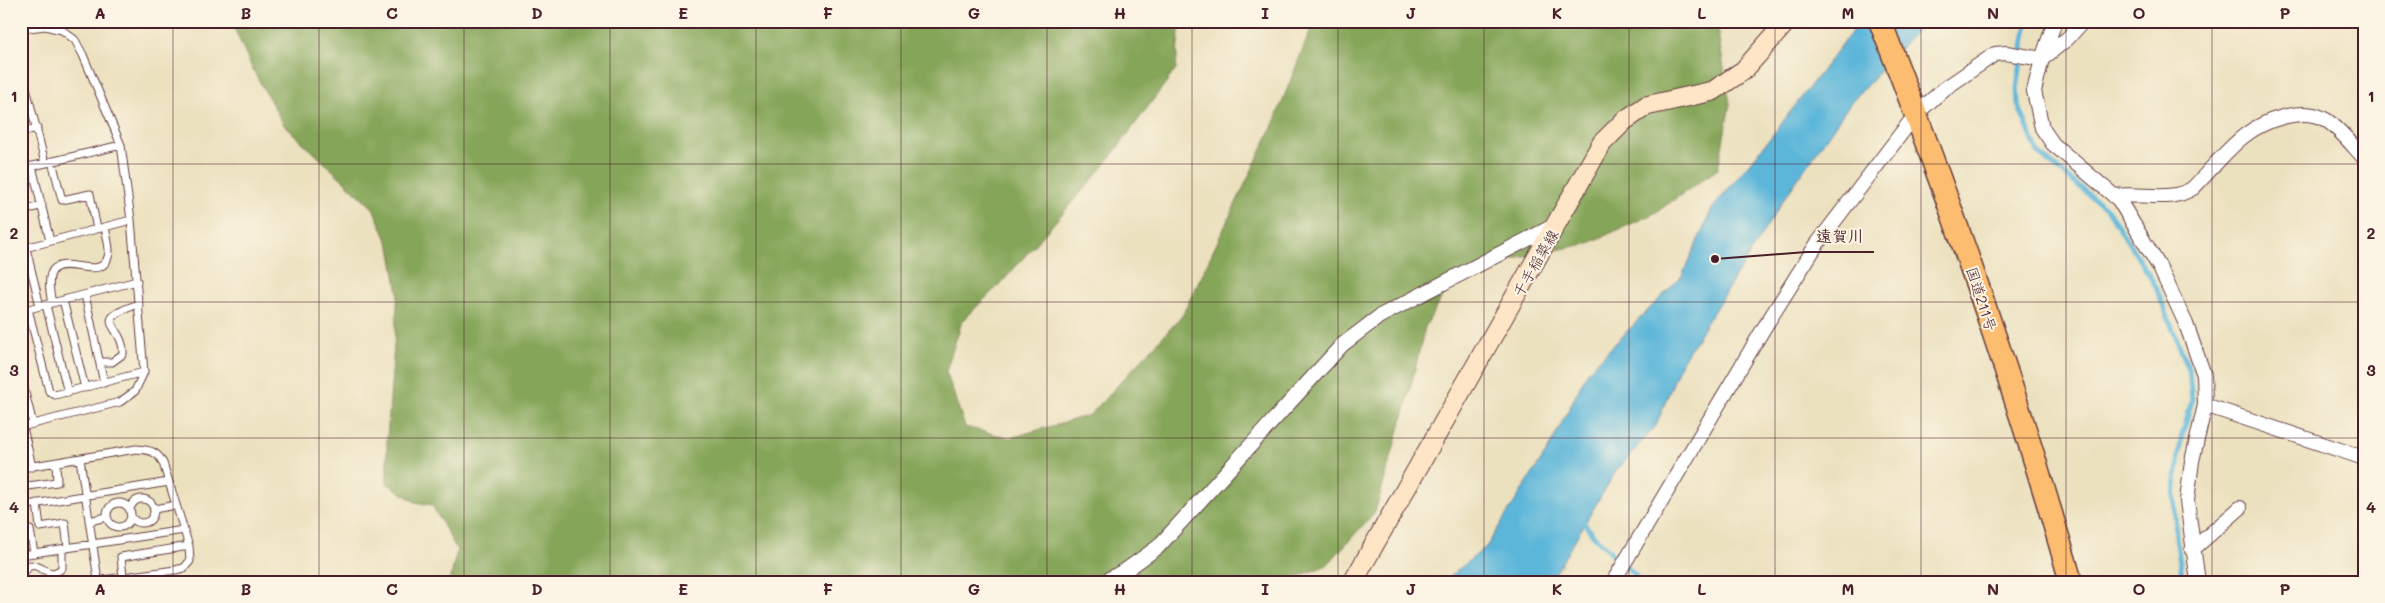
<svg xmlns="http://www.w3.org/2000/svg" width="2385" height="603" viewBox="0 0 2385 603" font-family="Mali,'Klee One',sans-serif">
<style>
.forest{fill:#85a559;stroke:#686242}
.water{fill:#5bb6d9;stroke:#526a82}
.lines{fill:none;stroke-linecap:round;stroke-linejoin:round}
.stream{stroke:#5bb6d9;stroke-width:5}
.service-casing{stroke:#623c41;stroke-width:9}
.minor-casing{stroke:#623c41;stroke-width:16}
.secondary-casing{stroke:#623c41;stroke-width:21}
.trunk-casing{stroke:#623c41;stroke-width:25}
.service{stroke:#fff;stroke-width:7}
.minor{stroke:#fff;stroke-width:14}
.secondary{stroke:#fee5c5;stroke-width:19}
.trunk{stroke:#fcbd6f;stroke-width:22}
.grid{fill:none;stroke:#4a1f2b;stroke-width:1;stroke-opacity:0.55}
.labels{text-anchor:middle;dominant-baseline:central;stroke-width:4;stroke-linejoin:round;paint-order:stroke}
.street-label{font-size:15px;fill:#4a1f2b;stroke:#fcf5e5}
.leader{fill:none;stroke:#4a1f2b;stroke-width:2}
.callout-dot{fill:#4a1f2b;stroke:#fcf5e5;stroke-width:2}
.callout-label{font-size:16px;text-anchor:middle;font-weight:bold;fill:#4a1f2b;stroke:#fcf5e5;stroke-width:4;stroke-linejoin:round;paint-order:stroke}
.neatline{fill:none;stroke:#4a1f2b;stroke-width:2}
.grid-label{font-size:16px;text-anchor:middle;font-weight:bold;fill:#4a1f2b}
</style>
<rect width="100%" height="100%" fill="#fcf5e5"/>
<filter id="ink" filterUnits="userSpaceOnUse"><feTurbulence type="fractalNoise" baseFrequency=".02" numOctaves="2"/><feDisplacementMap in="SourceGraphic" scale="10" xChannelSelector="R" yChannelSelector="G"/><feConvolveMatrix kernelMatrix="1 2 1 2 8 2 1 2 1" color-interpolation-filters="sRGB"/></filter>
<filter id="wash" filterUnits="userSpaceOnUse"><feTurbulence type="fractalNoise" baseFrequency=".0096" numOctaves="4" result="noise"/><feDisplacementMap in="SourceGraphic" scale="20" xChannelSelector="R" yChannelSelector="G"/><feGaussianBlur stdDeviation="1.12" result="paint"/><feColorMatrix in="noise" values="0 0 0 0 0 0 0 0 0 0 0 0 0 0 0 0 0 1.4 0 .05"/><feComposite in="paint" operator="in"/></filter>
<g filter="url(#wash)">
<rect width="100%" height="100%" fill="#ece1bf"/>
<!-- forest -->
<path class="forest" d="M231,21H1180L1176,69L1104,166L1004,280L962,321L946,371L965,427L1010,438L1090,415L1182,316L1271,130L1314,21H1716L1730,104L1718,169L1655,213L1589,243L1497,263L1447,288L1425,327L1405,410L1375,512L1327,565L1285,582H446L451,577L457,550L432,505L415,502L387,483V439L398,292L390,247L373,208L284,125L253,70Z"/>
<!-- water -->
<path class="water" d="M1860,21H1925L1849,105L1786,196L1680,365L1656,426L1616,471L1550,582H1443L1486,547L1549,448L1588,371L1682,276L1712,209L1771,137Z"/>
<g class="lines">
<!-- stream -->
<path class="stream" d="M2027,21L2017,89L2018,104L2038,153L2108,210L2155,285L2189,370L2192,401L2181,439L2174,495L2176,537L2183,582
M1580,518L1594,536L1636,576V582"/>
</g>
</g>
<g filter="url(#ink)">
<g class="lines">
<!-- service casing -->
<g class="service-casing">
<path id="service" d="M21,29L45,26L62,30L75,40L83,55L121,145L131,220L144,372L135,391L120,402L21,427
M21,68L45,163
M21,132L37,128
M52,161L62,200L90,194L97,229
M32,166L50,241
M21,169L121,145
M30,209L42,205
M21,228L40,306
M21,249L131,220
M85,295L104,383
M63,300L85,388
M52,303C35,228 106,296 109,251C109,243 106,234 105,227
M46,305L68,393
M28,309L49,391L55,395L144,372
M21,311L137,281
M100,362H112L123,354C125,325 86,321 139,304
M21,377L33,424
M23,427L32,467
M80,459L98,580
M21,468L136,449C150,450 157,451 163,463L189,546L190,561L184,568L175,570L88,582
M21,487L57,482L56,463
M130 511a12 12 0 1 1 24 0a12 12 0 1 1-24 0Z
M37,503L40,527L65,523L68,548
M107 515a12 12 0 1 1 24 0a12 12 0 1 1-24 0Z
M21,506L169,482
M154,509L176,505
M89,521L107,517
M21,531L30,530L34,553
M21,555L184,530
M123,577L121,557L189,546
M22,582V575L30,565C44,565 49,580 62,568V549"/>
</g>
<!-- minor casing -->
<g class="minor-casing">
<path id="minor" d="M2055,21L2042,59L2034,91L2042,128L2053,144L2119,200L2160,268L2186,324L2204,375L2205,405L2192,461L2187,501L2198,582
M2114,196C2140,192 2171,203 2193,188C2210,171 2225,151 2244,136C2263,121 2303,105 2326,120C2340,129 2352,145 2364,158
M2205,405L2364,458
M2192,550L2240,508
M1104,582L1126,570L1158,547L1342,345L1380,316L1557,224
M1613,582L1764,328L1817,244L1916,114L1944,89L1995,54L2006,53L2042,59L2068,38L2083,21"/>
</g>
<!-- secondary casing -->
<g class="secondary-casing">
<path id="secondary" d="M1353,582L1602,143L1624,121L1646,106L1713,91L1744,70L1787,21"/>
</g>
<!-- trunk casing -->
<g class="trunk-casing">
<path id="trunk" d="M1880,21C1952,205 2017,392 2071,582"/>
</g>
<!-- service -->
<use href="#service" class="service"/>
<!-- minor -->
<use href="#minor" class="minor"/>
<!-- secondary -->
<use href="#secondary" class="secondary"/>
<!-- trunk -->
<use href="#trunk" class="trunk"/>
</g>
</g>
<!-- grid -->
<path class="grid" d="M173,21V582M319,21V582M464,21V582M610,21V582M756,21V582M901,21V582M1047,21V582M1192,21V582M1338,21V582M1484,21V582M1629,21V582M1775,21V582M1921,21V582M2066,21V582M2212,21V582M21,164H2364M21,302H2364M21,438H2364"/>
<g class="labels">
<!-- street labels -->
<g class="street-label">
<text transform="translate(1535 263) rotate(-60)">千手稲築線</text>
<text transform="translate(1982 299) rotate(72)">国道211号</text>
</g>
</g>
<!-- callouts -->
<path class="leader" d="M1715 259L1806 252H1874"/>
<circle class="callout-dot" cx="1715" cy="259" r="5"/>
<g class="callout-label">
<text x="1840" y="242">遠賀川</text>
</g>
<!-- margin -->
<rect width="2385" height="603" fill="none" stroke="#fcf5e5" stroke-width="55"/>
<rect x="28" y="28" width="2330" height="548" class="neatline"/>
<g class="grid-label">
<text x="100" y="19">A</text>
<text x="246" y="19">B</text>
<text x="392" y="19">C</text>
<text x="537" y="19">D</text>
<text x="683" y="19">E</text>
<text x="828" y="19">F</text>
<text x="974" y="19">G</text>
<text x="1120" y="19">H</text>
<text x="1265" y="19">I</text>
<text x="1411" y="19">J</text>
<text x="1557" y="19">K</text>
<text x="1702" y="19">L</text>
<text x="1848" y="19">M</text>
<text x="1993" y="19">N</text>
<text x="2139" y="19">O</text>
<text x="2285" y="19">P</text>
<text x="14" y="102">1</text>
<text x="2371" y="102">1</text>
<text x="14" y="239">2</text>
<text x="2371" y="239">2</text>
<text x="14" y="376">3</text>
<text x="2371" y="376">3</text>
<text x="14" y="513">4</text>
<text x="2371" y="513">4</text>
<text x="100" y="595">A</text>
<text x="246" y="595">B</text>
<text x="392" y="595">C</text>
<text x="537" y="595">D</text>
<text x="683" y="595">E</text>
<text x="828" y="595">F</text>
<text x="974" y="595">G</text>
<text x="1120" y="595">H</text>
<text x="1265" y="595">I</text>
<text x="1411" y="595">J</text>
<text x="1557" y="595">K</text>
<text x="1702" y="595">L</text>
<text x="1848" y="595">M</text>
<text x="1993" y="595">N</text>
<text x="2139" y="595">O</text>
<text x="2285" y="595">P</text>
</g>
</svg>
